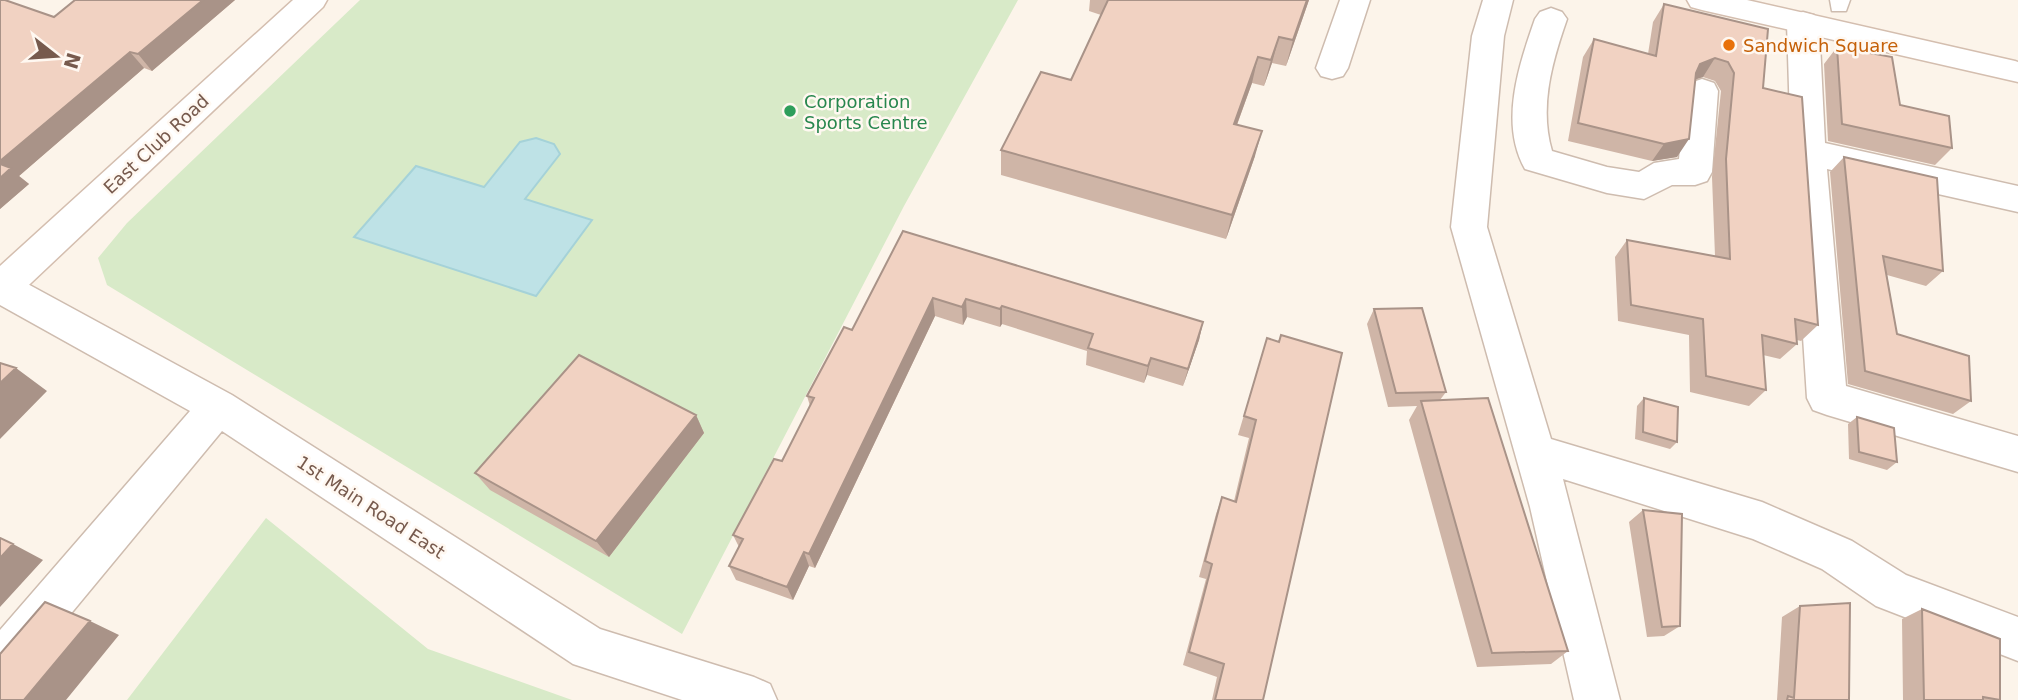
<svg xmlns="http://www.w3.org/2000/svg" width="2018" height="700" viewBox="0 0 2018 700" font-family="'DejaVu Sans',sans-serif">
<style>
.green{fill:#d8eac8}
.water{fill:#bee2e6;stroke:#a5d2d8;stroke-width:2}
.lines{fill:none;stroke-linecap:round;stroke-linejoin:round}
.lane-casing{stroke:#cebcaf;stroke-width:3}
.street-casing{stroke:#cebcaf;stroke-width:3}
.secondary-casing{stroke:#d4beaf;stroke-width:3}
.lane{fill:#fff;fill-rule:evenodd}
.street{fill:#fff;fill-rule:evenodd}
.secondary{fill:#fff;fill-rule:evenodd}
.wall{fill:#cfb5a7}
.shaded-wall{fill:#a99388}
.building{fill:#f1d2c2;stroke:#a99388;stroke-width:2}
.food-dot{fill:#e8710a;stroke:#fff8f1;stroke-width:2.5}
.leisure-dot{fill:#2e9e5b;stroke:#fff8f1;stroke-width:2.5}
.labels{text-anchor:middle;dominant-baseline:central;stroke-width:5;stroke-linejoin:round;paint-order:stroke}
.food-label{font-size:18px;fill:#c56008;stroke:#fff8f1;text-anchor:start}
.leisure-label{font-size:18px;fill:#27864d;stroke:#fff8f1;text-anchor:start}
.street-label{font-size:18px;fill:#775a4d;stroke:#fff8f1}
</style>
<rect width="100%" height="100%" fill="#fcf4ea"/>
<!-- green -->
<path class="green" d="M360,0H1018L904,206L682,634L107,285L98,258L127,223Z
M266,518L428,649L572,700H127Z"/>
<!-- water -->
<path class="water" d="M536,138L554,144L560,154L525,199L592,220L536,296L354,237L416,166L484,187L520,142Z"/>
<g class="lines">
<!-- lane casing -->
<g class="lane-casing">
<path id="lane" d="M1830,0H1850L1846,11H1832Z"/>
</g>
<!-- street casing -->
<g class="street-casing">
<path id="street" d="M1340,0H1370L1348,68L1343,76L1332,79L1321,76L1316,68Z
M1483,0H1513L1504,36L1487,227L1551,439L1762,502L1852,541L1906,575L2018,617V661L1876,606L1822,569L1753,539L1563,479L1620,700H1574L1530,507L1451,227L1472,36Z
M1551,8L1562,12L1567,19C1552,62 1539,107 1552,151L1607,167L1639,172L1654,163L1679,159L1686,91L1690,83L1702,79L1714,83L1718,91L1712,172L1707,181L1695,185H1672L1644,199L1607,193L1525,169C1499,123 1519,65 1535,19L1540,12Z
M1803,12L1814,15L1819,23L1825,143L2018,186V212L1827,169L1846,386L2018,436V472L1827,415L1813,410L1807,398L1791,152L1787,23L1792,15Z
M0,272L13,276L232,395L600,629L754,677L770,684L777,700H682L573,664L222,431L16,680L0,687V630L190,411L0,305Z"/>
</g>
<!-- secondary casing -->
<g class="secondary-casing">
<path id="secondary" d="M293,0H327L323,7L13,300L0,304V266Z
M1687,0H1747L2015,61L2018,62V82L1702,10L1691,7Z"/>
</g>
<!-- lane -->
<use href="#lane" class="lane"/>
<!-- street -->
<use href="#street" class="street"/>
<!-- secondary -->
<use href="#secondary" class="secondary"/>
</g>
<!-- wall -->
<path class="wall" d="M0,0L54,17L75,0H235L152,71L144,68L19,176L29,184L0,209Z
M1090,0H1309L1286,66L1272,63L1264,86L1252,83L1237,125L1255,156L1226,239L1001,175V150L1071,80L1101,15L1089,11Z
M1664,4L1763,88L1818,325L1801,341L1797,340V344L1780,359L1763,355L1766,390L1749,406L1690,392L1689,335L1618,321L1615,257L1627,240L1715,256L1712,177L1721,91L1715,81L1703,77L1695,79L1677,157L1652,161L1568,141L1583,57L1594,39L1648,54L1653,22Z
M1837,47L1900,105L1952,148L1935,165L1828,141L1824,64Z
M1844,157L1943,271L1926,286L1887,275L1897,334L1971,401L1953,414L1848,384L1830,172Z
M903,231L1203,322L1199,340L1183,386L1147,375L1144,383L1086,365L1087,351L1002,324L1000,327L967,317L963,325L935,316L815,568L809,566L793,600L736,580L729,566L739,547L733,535L782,461L810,406L807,396L852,330Z
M1374,309L1446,392L1440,400L1568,651L1551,664L1477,667L1409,420L1417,406L1388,407L1367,324Z
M1267,338L1263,700H1212L1217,677L1183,665L1206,579L1199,577L1216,514L1222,497L1234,501L1249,438L1238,435Z
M1644,398L1677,442L1670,449L1635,439L1637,406Z
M696,415L704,433L609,557L490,490L475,473Z
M1857,417L1897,462L1887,470L1849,459L1848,424Z
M1643,510L1680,626L1664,636L1647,637L1629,522Z
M1800,606L1849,700H1777L1782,617Z
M1922,609L2000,700H1903L1902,619Z"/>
<!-- shaded-wall -->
<path class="shaded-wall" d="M203,0H235L152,71L138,54Z
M1307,0H1309L1286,66L1293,40Z
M1279,37L1272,63L1264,86L1271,60Z
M130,52L144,68L19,176L29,184L0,209V161Z
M1258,57L1252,83L1228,149L1234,124Z
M1715,58L1703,77L1688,82L1700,64Z
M1262,131L1255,156L1226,239L1232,215Z
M1689,139L1677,157L1652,161L1664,144Z
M933,298L935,316L815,568L809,554Z
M966,299L967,317L963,325L962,307Z
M1002,306V324L1000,327V309Z
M1203,322L1199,340L1183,386L1188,369Z
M1151,358L1147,375L1144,383L1148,366Z
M16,368L47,391L0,439V383Z
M696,415L704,433L609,557L596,541Z
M13,544L43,560L0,607V558Z
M804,552L809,566L793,600L787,587Z
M90,621L119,635L66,700H24Z"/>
<!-- building -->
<path class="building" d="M0,0H5L54,17L75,0H203L138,54L130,52L0,161Z
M1108,0H1307L1293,40L1279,37L1271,60L1258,57L1234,124L1262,131L1232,215L1001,150L1041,72L1071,80Z
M1664,4L1768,29L1763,88L1802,97L1818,325L1795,319L1797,344L1762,335L1766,390L1706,376L1703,319L1631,305L1627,240L1730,259L1726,159L1734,73L1728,62L1715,58L1700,64L1696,73L1689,139L1664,144L1578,123L1594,39L1656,56Z
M1837,47L1892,57L1900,105L1949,116L1952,148L1842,124Z
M1844,157L1937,178L1943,271L1883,256L1897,334L1969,356L1971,401L1865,371Z
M0,164L11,168L0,178Z
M903,231L1203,322L1188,369L1151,358L1148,366L1088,348L1093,334L1002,306L1000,309L966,299L962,307L933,298L809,554L804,552L787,587L729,566L743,539L733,535L774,459L782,461L814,398L807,396L844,327L852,330Z
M1422,308L1446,392L1396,393L1374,309Z
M1281,335L1342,353L1263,700H1215L1224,664L1189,652L1212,564L1205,561L1222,497L1236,502L1256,420L1244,416L1267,338L1279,342Z
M579,355L696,415L596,541L475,473Z
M0,363L16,368L0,383Z
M1488,398L1568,651L1492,653L1421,401Z
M1644,398L1678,407L1677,442L1643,432Z
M1857,417L1894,428L1897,462L1859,452Z
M1643,510L1682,514L1680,626L1662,627Z
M0,538L13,544L0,558Z
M45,602L90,621L24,700H0V654Z
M1850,603L1849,700H1787L1788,696L1794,698L1800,606Z
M1922,609L2000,639V700L1983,697V700H1924Z"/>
<!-- markers -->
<circle class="food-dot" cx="1729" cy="45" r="7"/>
<circle class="leisure-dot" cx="790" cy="111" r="7"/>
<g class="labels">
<!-- food labels -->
<g class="food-label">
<text x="1743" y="45">Sandwich Square</text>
</g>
<!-- leisure labels -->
<g class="leisure-label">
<text x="804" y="101">Corporation<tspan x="804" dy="21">Sports Centre</tspan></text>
</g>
<!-- street labels -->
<g class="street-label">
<text transform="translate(156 144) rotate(-43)">East Club Road</text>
<text transform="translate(371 507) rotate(33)">1st Main Road East</text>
</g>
</g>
<!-- north arrow -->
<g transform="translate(56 56) rotate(107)" stroke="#fff8f1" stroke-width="5" paint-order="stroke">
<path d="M0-5L12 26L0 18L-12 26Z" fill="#775a4d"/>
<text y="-10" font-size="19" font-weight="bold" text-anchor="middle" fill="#775a4d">N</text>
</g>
</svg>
